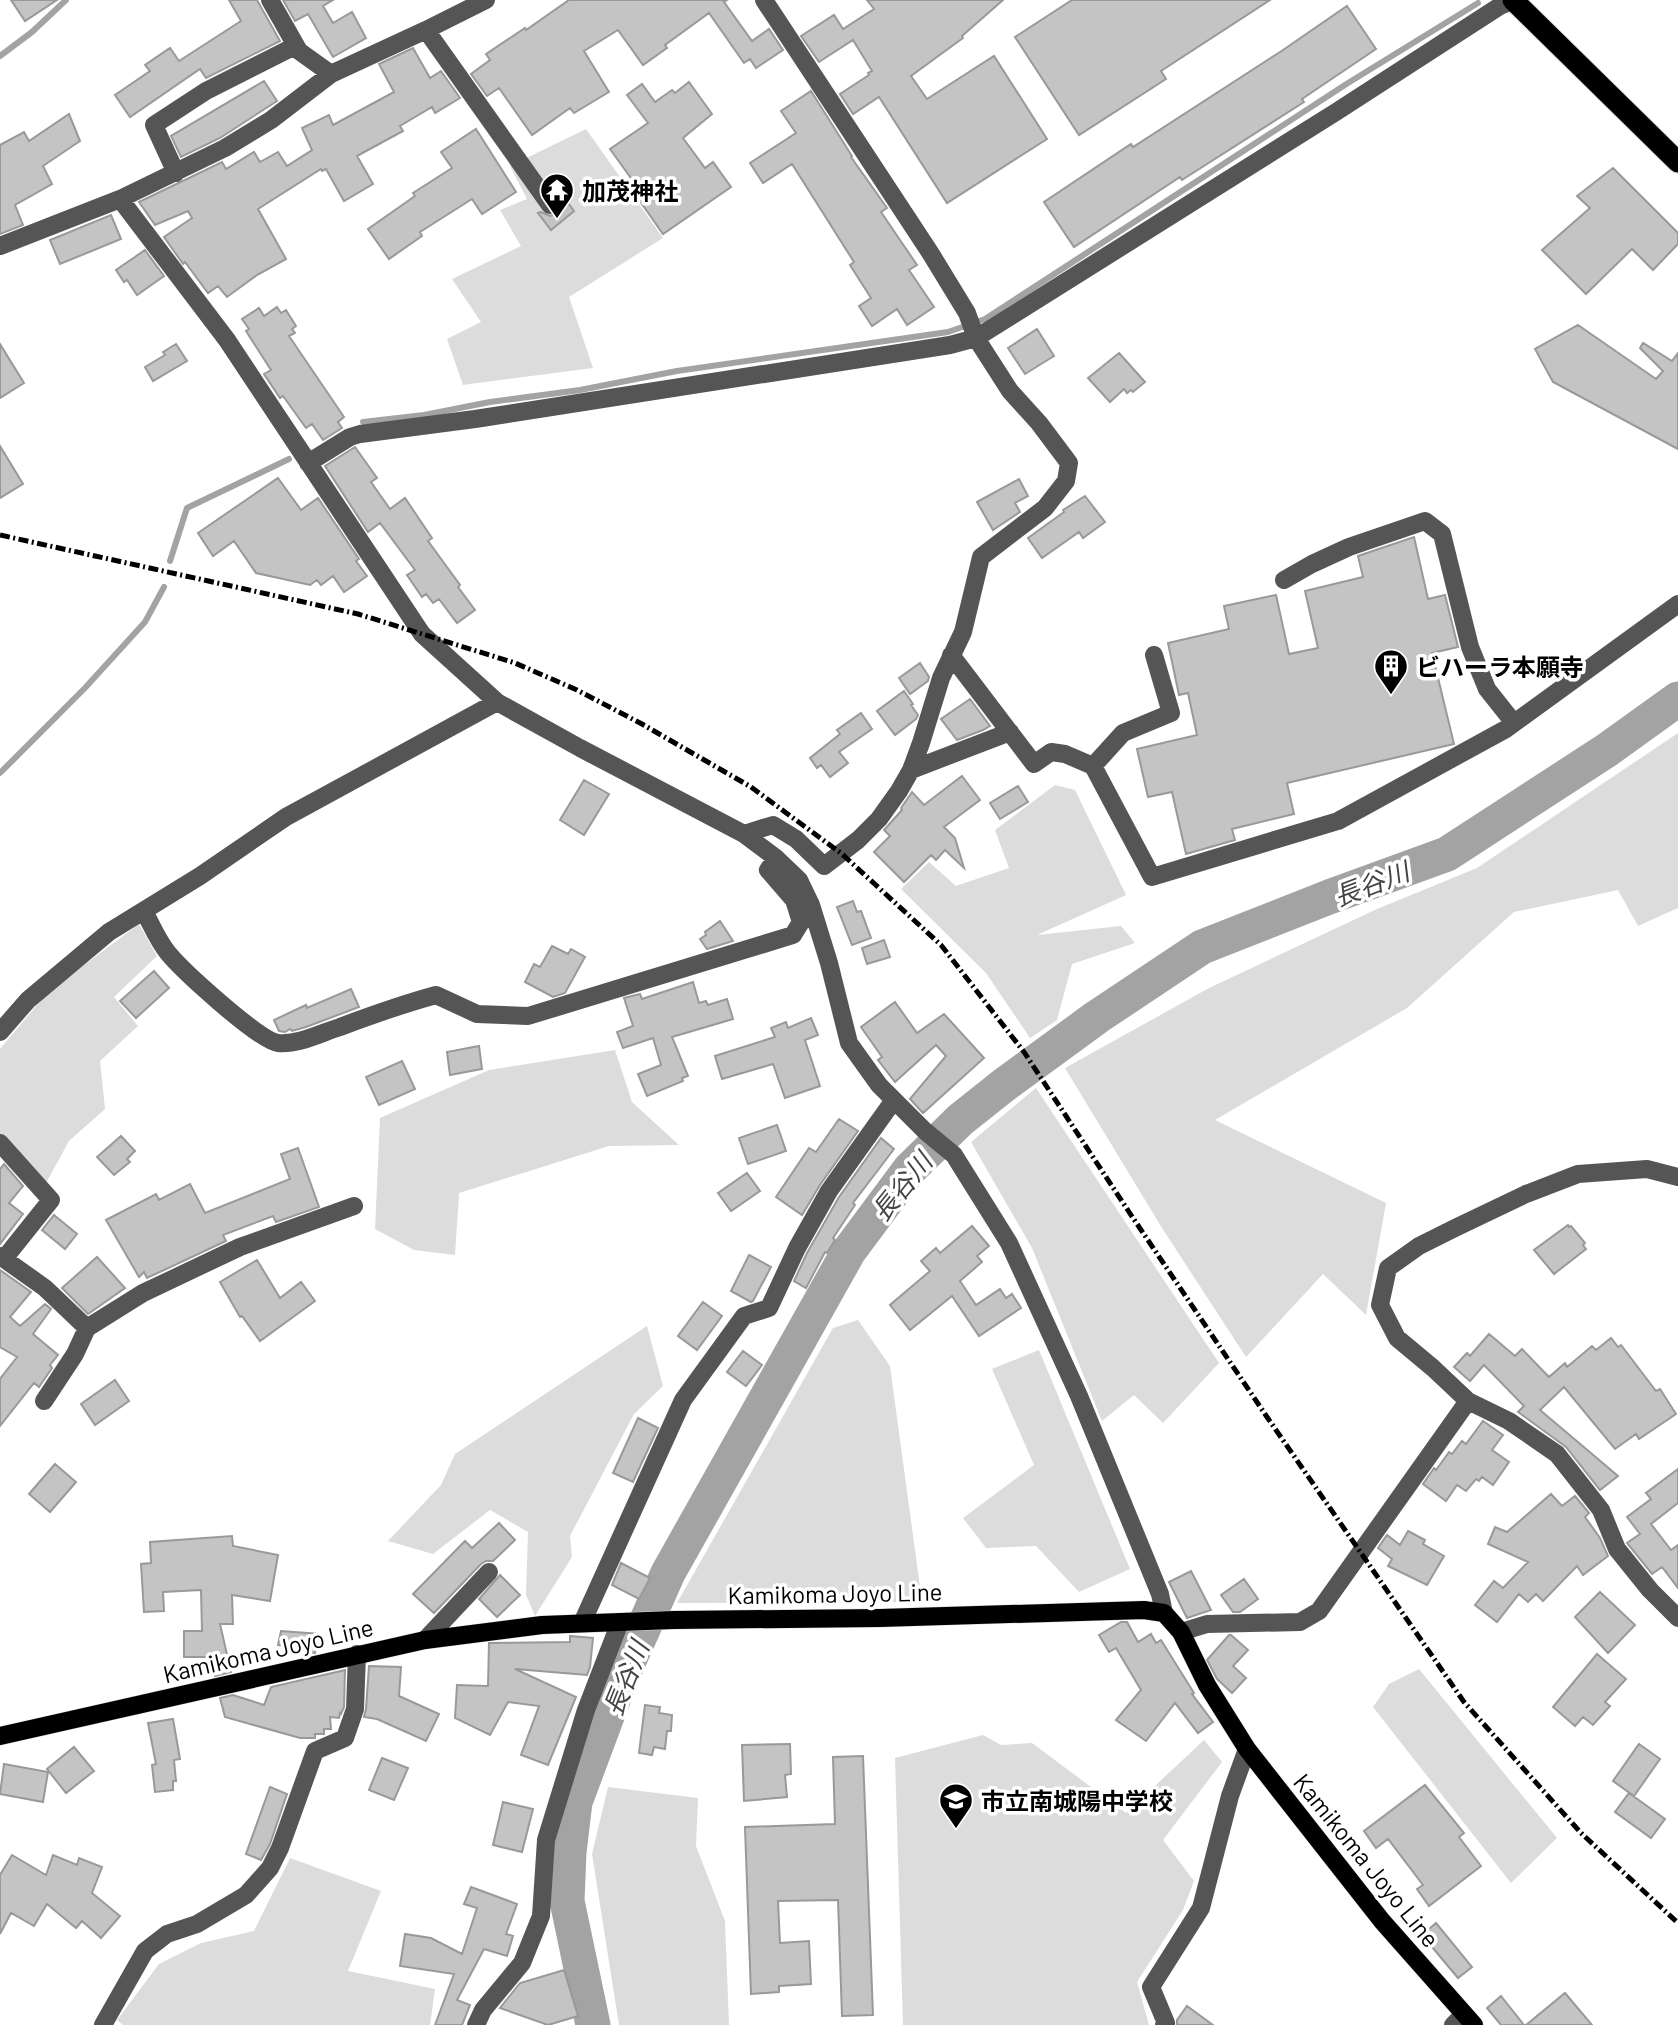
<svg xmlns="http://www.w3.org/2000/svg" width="1678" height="2025" viewBox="0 0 1678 2025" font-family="Barlow,'Noto Sans JP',sans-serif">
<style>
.green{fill:#dcdcdc}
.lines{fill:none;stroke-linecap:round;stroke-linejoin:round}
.stream{stroke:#a3a3a3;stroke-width:6}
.river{stroke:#a3a3a3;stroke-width:35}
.building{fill:#c4c4c4;stroke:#999;stroke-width:2}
.major-casing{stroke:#dbdbdb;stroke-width:19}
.highway-casing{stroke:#dbdbdb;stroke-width:23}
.minor{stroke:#555;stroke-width:18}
.major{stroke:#000;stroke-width:18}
.highway{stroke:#000;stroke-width:21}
.rail{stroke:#000;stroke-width:5;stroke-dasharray:10 3.5 2 3.5;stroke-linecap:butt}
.labels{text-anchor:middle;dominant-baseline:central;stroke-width:7;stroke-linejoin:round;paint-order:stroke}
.poi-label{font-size:24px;font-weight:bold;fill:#000;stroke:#fff;text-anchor:start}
.street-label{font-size:24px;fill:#000;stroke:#fff}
.water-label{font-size:26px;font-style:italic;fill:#444;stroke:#fff}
</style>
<rect width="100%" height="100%" fill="#fff"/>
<!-- green -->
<path class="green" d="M586,129L663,238L569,297L593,368L463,385L447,339L481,322L452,279L521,246L500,210L527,199L510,166Z
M1678,733V908L1638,926L1618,890L1514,912L1407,1008L1215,1120L1386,1203L1366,1315L1323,1274L1246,1357L1162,1228L1065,1068L1209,988L1377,909L1477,868Z
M1055,785L1075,790L1126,895L1037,935L1121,926L1135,943L1072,964L1057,1020L1030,1038L986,973L901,889L929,862L956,886L1009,868L995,830Z
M139,924L157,956L114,997L138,1026L100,1061L105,1109L69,1141L45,1185L0,1137V1049L47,993Z
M615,1050L632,1102L679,1145L609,1146L459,1193L455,1255L414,1250L375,1229L380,1118L489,1070Z
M1036,1088L1219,1363L1163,1423L1134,1395L1102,1421L1032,1248L971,1142Z
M858,1320L890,1366L922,1602L677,1603L833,1328Z
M647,1326L663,1386L634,1414L570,1536L572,1557L535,1616L526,1595L528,1532L490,1510L433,1554L388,1541L441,1485L455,1454Z
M1039,1350L1130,1569L1079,1592L1036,1546L986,1548L963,1518L1034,1465L992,1369Z
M1419,1669L1557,1838L1511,1883L1373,1707L1389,1684Z
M983,1735L1001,1745L1032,1743L1126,1813L1204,1740L1222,1762L1163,1840L1194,1881L1183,1910L1137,1982L1149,2025H903L895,1758Z
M608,1787L698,1798L696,1846L725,1921L729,2025H619L592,1854Z
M290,1858L381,1891L348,1971L435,1989L430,2025H123L117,2020L159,1964L201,1943L254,1931Z"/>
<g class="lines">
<!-- stream -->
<path class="stream" d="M0,56L32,32L66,0
M363,422L424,415L490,402L580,390L677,371L948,332L985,319L1348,83L1478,3
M170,561L187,508L289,459
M0,773L84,689L145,622L164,587"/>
<!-- river -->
<path class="river" d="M593,2025L567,1901L569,1852L575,1802L622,1676L668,1573L849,1251L910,1169L960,1120L1004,1085L1097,1017L1202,947L1329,897L1447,854L1607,750L1678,699"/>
</g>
<!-- building -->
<path class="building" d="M11,0H57L25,21Z
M229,0H257L280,41L206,78L200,69L130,117L115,95L150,71L145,65L170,48L179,61L241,21Z
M283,0H333L323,6L333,23L352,12L366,38L333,57L308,14L295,21Z
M569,0H727L724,2L752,41L769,29L783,50L756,68L750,59L744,63L709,13L665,45L667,48L643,65L618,30L584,51L609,92L574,113L570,108L532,135L499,88L487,96L471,74L490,60L486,54L525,28L526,30Z
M867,0H1003L962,36L963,38L911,76L927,99L994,56L1047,139L947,203L879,97L853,114L840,94L869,75L868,73L872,71L853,40L819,62L801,36L834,15L843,29L874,9Z
M1072,0H1270L1161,71L1166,79L1079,135L1015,37Z
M1347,6L1376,49L1302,99L1304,102L1182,180L1180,177L1074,247L1044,202L1131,144L1133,147L1283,50Z
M413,48L430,78L441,71L460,98L435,113L432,107L400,126L403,131L357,156L373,184L344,201L326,169L322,171L321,169L258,209L286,259L257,275L227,297L218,286L208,293L185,262L183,264L164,237L192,218L188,211L155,225L139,202L222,162L226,169L254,152L260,162L278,152L287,166L312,150L302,128L329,115L333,125L394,92L379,64Z
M264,81L277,101L220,138L181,157L171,136Z
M689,82L712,114L683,138L705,168L713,162L731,187L663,234L628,184L633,181L610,149L648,123L627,95L642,84L655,102L672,90L675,93Z
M811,91L852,156L851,157L887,208L881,212L917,265L909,270L934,307L907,325L897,309L872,326L859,306L871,298L850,265L854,262L792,164L763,183L750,163L796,133L781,111Z
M69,114L80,141L43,166L52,184L15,205L23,225L0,234V145L24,132L29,141Z
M476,129L516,192L482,214L472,199L420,232L422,236L389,259L368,229L415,196L413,193L452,168L441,152Z
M1613,168L1678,233V244L1653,270L1632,249L1586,294L1542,250L1590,208L1577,196Z
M563,196L574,211L551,230L538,213L541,212L550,216L557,214L561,205L559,198Z
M111,215L121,239L60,264L50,240Z
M145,250L164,276L137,295L127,280L124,282L116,270Z
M277,307L281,313L286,310L296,326L292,329L295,333L289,336L344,417L338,422L342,428L323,440L312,424L306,428L283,396L280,398L264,374L271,370L246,331L249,329L242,319L259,308L264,316Z
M1578,325L1656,379L1663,371L1640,348L1643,343L1672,361L1678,353V449L1553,382L1535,349Z
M1037,329L1054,356L1025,374L1008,348Z
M0,344L24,383L0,398Z
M176,344L187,361L153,381L145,367L165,355L163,352Z
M1119,353L1145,382L1133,392L1131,390L1127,393L1124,389L1110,402L1088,378Z
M0,446L23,484L0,498Z
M355,447L377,478L371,482L390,509L405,498L432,538L428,541L460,585L458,587L475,610L457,623L439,599L433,603L426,594L422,597L407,575L415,570L380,523L368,532L325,466Z
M278,478L301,510L318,498L359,559L356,561L367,576L344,592L333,576L321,585L317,580L310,585L256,573L234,541L213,556L198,533Z
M1019,479L1028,496L1015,503L1020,512L993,530L977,502Z
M1085,496L1105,522L1083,538L1079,532L1042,558L1028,538L1064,512L1063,510Z
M1414,537L1428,599L1445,595L1458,647L1432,653L1454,744L1287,783L1294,814L1232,829L1235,840L1186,854L1172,792L1148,797L1137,749L1197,735L1188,693L1179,695L1168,643L1229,629L1224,606L1276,595L1289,654L1318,648L1305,591L1363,577L1358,556Z
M920,663L929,677L928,681L910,694L899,678Z
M904,691L913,704L911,705L918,715L916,719L895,735L877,711Z
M970,699L990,726L983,730L957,740L941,719Z
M861,713L872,729L839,752L848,763L830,777L821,765L817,768L810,758L840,734L837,730Z
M962,776L980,800L944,827L955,838L964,868L945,850L936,860L931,855L904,882L874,852L890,836L884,830L902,810L901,808L912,792L924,805Z
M584,780L609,794L584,835L560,820Z
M1018,786L1028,802L1000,819L990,803Z
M853,901L857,912L861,911L871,938L852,945L837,907Z
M720,921L733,941L707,949L700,939L706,935L705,932Z
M884,940L890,957L867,964L862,948Z
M552,946L568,954L571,949L585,957L565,993L553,997L525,982L534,964L540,967Z
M154,971L169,988L136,1018L120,1001Z
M693,982L699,1003L706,1001L708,1005L727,999L733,1019L672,1037L688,1076L682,1078L683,1081L647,1096L638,1074L661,1065L653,1038L623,1048L617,1032L633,1026L624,998L640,994L642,999Z
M351,989L359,1007L306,1027L292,1031L290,1029L285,1032L279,1031L274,1020L306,1005L307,1008Z
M895,1002L917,1033L944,1014L984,1058L923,1113L910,1099L946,1056L936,1045L895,1082L878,1060L882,1057L861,1027Z
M811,1018L818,1035L805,1040L820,1086L785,1098L773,1064L722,1079L715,1056L775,1037L771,1028L786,1022L788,1028Z
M479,1046L482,1069L450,1075L447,1052Z
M402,1061L415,1089L379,1105L366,1077Z
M839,1119L858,1131L820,1185L802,1215L776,1197L809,1148L816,1152Z
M777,1125L786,1151L748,1164L739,1138Z
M121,1136L135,1151L127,1159L130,1162L114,1175L97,1157Z
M881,1138L894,1149L853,1203L855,1205L833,1238L835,1240L827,1253L825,1252L806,1288L794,1281L807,1253L839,1197Z
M298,1148L319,1207L276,1222L273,1216L223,1235L226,1241L147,1278L144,1272L139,1277L106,1220L156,1194L159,1200L190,1184L205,1213L290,1179L281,1154Z
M4,1164L23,1186L9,1203L23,1214L0,1244V1169Z
M747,1173L760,1191L731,1211L718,1193Z
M54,1215L77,1234L65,1249L42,1230Z
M1568,1225L1569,1227L1571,1226L1585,1243L1583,1245L1586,1249L1554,1274L1534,1250Z
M972,1226L989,1246L977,1256L982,1262L960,1281L976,1305L1000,1289L1006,1298L1012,1294L1021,1308L979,1336L952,1296L910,1330L890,1305L930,1271L921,1261L936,1248L940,1253Z
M749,1255L771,1267L753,1301L751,1302L731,1291Z
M97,1257L125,1288L88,1314L62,1288Z
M257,1260L280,1298L301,1282L315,1301L260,1341L242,1316L240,1317L220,1282Z
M0,1270L31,1292L10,1317L20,1326L45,1304L51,1309L33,1334L58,1355L50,1365L52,1368L39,1387L34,1383L0,1426V1379L17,1357L0,1347Z
M703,1302L722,1316L697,1350L678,1336Z
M1489,1334L1515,1356L1522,1349L1549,1377L1565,1363L1567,1367L1592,1346L1596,1350L1611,1338L1618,1347L1621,1345L1656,1391L1660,1389L1676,1414L1639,1439L1636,1434L1615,1449L1564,1387L1540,1410L1618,1476L1600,1490L1566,1447L1518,1412L1524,1406L1484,1365L1470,1381L1454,1367L1467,1353L1470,1356Z
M743,1351L762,1365L746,1386L727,1372Z
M115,1380L129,1401L95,1425L81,1404Z
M638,1418L658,1428L633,1482L613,1473Z
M1483,1421L1503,1435L1492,1450L1509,1462L1493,1485L1482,1477L1479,1481L1476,1479L1466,1491L1457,1485L1446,1501L1423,1484L1434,1468L1436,1470L1449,1452L1452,1454L1462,1441L1466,1444Z
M55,1464L76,1482L50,1512L29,1494Z
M1678,1469V1503L1651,1524L1671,1550L1678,1545V1588L1662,1567L1652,1574L1627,1543L1640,1534L1627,1517L1651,1499L1646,1493Z
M1551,1494L1562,1506L1575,1496L1589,1513L1585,1517L1600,1538L1608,1556L1583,1575L1577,1566L1543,1601L1536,1594L1528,1602L1519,1594L1497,1622L1475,1605L1494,1581L1503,1588L1528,1562L1488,1544L1495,1527L1507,1532Z
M499,1523L515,1540L493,1561H486L481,1564L434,1613L413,1594L465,1541L472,1548Z
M1408,1531L1425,1540L1423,1544L1444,1556L1427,1585L1388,1566L1392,1559L1378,1548L1387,1535L1400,1545Z
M232,1536L233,1546L278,1555L270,1601L232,1595L233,1624H220L231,1672L215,1676L211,1657H184V1631H202L201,1590L163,1592L164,1611L144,1612L141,1564L151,1563L150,1542Z
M621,1563L650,1578L639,1599L612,1585Z
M1191,1571L1211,1610L1187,1618L1169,1582Z
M500,1575L520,1595L497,1617L479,1599Z
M1244,1579L1258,1599L1240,1612H1233L1221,1595Z
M1600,1592L1635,1625L1608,1653L1575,1617Z
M1121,1622H1127L1138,1642L1151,1634L1156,1643L1161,1640L1194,1693L1192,1694L1213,1722L1198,1733L1175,1703L1146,1741L1116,1720L1141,1690L1116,1648L1109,1652L1099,1635Z
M281,1631L320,1634L315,1653L278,1645Z
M1229,1635H1231L1248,1650L1233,1666L1246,1678L1232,1693L1217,1679L1207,1660Z
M570,1636L593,1638L590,1667L587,1675L515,1669L576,1697L548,1765L521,1755L539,1706L508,1702L490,1735L455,1718L457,1685L488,1686L489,1643L570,1642Z
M1597,1654L1626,1679L1605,1702L1610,1706L1593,1725L1583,1717L1575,1726L1553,1707Z
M369,1666L401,1667L399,1696L439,1714L426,1741L377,1719L364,1717L366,1709Z
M345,1670L344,1707L341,1714L340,1713L339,1718L330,1717L331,1729H324V1734H315V1738H300L225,1717L220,1698L233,1695L264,1705L271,1687Z
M645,1705L660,1707L659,1713L672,1715L671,1731H667L665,1749L654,1747L652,1755L639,1753Z
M173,1719L180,1759L174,1760L176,1781H173V1790L155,1792L152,1765L156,1764L148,1723Z
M790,1744L791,1774L785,1775L787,1797L744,1801L742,1745Z
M1639,1744L1660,1759L1634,1796L1613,1781Z
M74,1747L94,1771L66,1793L47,1769Z
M863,1756L873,2015L842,2016L838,1900L778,1901L780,1943L809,1941L811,1984L779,1986V1992L751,1994L745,1827L835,1824L833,1757Z
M382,1758L408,1768L394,1800L369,1790Z
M4,1764L48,1772L43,1802L0,1794Z
M1425,1785L1464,1833L1459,1837L1481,1866L1429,1906L1417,1889L1423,1885L1388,1839L1376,1848L1364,1831Z
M270,1787L287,1794L270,1844L261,1860L246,1854Z
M1629,1793L1665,1819L1651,1838L1615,1812Z
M503,1802L533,1809L522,1852L493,1845Z
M12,1855L46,1875L53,1855L77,1865L79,1858L102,1867L92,1893L120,1916L101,1938L82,1921L76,1928L47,1904L34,1926L11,1913L0,1934V1875Z
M471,1887L517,1904L506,1934L513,1936L507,1956L484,1949L457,2000L470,2005L462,2025H435L454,1974L400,1966L405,1934L431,1938L462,1954L477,1908L464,1904Z
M1436,1923L1472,1967L1458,1978L1422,1935Z
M564,1970L578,2016L548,2025L500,2008L520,1983Z
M1565,1993L1592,2025H1526Z
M1501,1996L1524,2025H1501L1487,2008Z
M1187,2006L1213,2025H1177V2020Z"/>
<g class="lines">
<!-- major casing -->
<g class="major-casing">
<path id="major" d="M0,1736L425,1640L542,1625L673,1620L880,1618L1144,1610L1164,1613L1181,1632L1207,1685L1247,1749L1382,1921L1474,2025"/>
</g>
<!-- highway casing -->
<g class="highway-casing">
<path id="highway" d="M1513,0L1678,162"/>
</g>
<!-- minor -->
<path class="minor" d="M270,0L299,51L331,74
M426,30L550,205
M176,173L154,125L206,91L295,46
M120,199L227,340L422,634L497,702L580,748L744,834L776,858L799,880L811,905L829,963L849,1043L879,1085L925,1131L954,1155L1009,1243L1079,1396L1160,1594L1164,1613
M0,246L120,199L225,148L271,120L331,74L426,30L486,0
M308,463L350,437L360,434L475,419L950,345L976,338L1336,112L1500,6L1514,0
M1284,580L1312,564L1349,547L1425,521L1442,534L1470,647L1487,689L1514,723
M951,655L1034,764L1051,752L1065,754L1093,766L1152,877L1338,821L1506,729L1678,604
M1093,766L1123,733L1171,713L1154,655
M911,770L1010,732
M744,834L773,825L796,839L824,866L858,840L879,819L899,791L911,770L921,743L941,678L963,632L981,557L1045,508L1066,481L1069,463L1039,423L1010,391L976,338L967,313L931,254L764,0
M144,911C151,924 158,941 168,953C182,970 259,1041 278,1043C298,1045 321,1033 340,1027C372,1015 403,1004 436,995L477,1014L528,1016L793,935L801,922L794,900L768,870L776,858
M0,1032L28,1000L109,932L200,876L286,817L497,702
M0,1143L51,1200L4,1259
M0,1256L45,1288L87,1328
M44,1401L75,1354L87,1328L143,1293L240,1247L354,1206
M1468,1401L1509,1421L1557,1454L1601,1510L1617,1549L1650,1590L1678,1618
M582,1623L683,1400L744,1316L769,1308L797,1248L829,1191L894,1100
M1181,1632L1207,1624L1300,1622L1319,1611L1468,1401L1433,1368L1397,1338L1380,1305L1388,1268L1419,1246L1455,1228L1526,1194L1578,1174L1647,1169L1678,1177
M425,1640L489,1572
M103,2025L145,1951L167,1934L197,1924L246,1895L270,1868L280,1848L315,1751L345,1738L355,1709L357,1654
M476,2025L483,2010L522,1963L541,1916L546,1840L586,1710L620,1622
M1164,2025L1166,2023L1151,1987L1201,1908L1230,1796L1247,1749
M1453,2025L1464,2014"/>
<!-- major -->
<use href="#major" class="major"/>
<!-- highway -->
<use href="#highway" class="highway"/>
<!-- rail -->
<path class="rail" d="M0,535L358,614L515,663L577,690L642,724L751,787L842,854L941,945L1024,1052L1129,1212L1267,1417L1464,1702L1581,1833L1678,1923"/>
</g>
<!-- icons -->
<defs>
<g id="temple-pin" transform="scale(1.75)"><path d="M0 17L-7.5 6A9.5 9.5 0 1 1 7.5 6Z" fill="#000" stroke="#fff"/><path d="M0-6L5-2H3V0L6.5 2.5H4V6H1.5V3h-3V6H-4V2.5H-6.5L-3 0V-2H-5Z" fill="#fff"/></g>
<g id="building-pin" transform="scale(1.75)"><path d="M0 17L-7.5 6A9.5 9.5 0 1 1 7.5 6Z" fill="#000" stroke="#fff"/><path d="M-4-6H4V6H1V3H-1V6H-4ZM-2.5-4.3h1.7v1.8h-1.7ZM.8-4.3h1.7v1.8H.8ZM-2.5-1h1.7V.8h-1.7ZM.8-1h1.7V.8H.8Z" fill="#fff"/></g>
<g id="school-pin" transform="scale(1.75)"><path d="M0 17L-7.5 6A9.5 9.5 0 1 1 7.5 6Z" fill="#000" stroke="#fff"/><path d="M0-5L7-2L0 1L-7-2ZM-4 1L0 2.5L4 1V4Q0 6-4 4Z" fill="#fff"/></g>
</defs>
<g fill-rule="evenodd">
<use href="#temple-pin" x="557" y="190"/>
<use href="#building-pin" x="1391" y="666"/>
<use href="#school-pin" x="956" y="1800"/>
</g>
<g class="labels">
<!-- poi labels -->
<g class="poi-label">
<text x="582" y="190">加茂神社</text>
<text x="1416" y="666">ビハーラ本願寺</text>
<text x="981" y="1800">市立南城陽中学校</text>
</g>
<!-- street labels -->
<g class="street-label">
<text transform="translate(835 1593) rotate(-1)">Kamikoma Joyo Line</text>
<text transform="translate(268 1650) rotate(-13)">Kamikoma Joyo Line</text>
<text transform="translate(1367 1860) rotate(51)">Kamikoma Joyo Line</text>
</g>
<!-- water labels -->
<g class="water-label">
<text transform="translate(1371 883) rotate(-21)">長谷川</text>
<text transform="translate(901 1186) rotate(-51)">長谷川</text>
<text transform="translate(625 1678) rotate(-68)">長谷川</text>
</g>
</g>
</svg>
